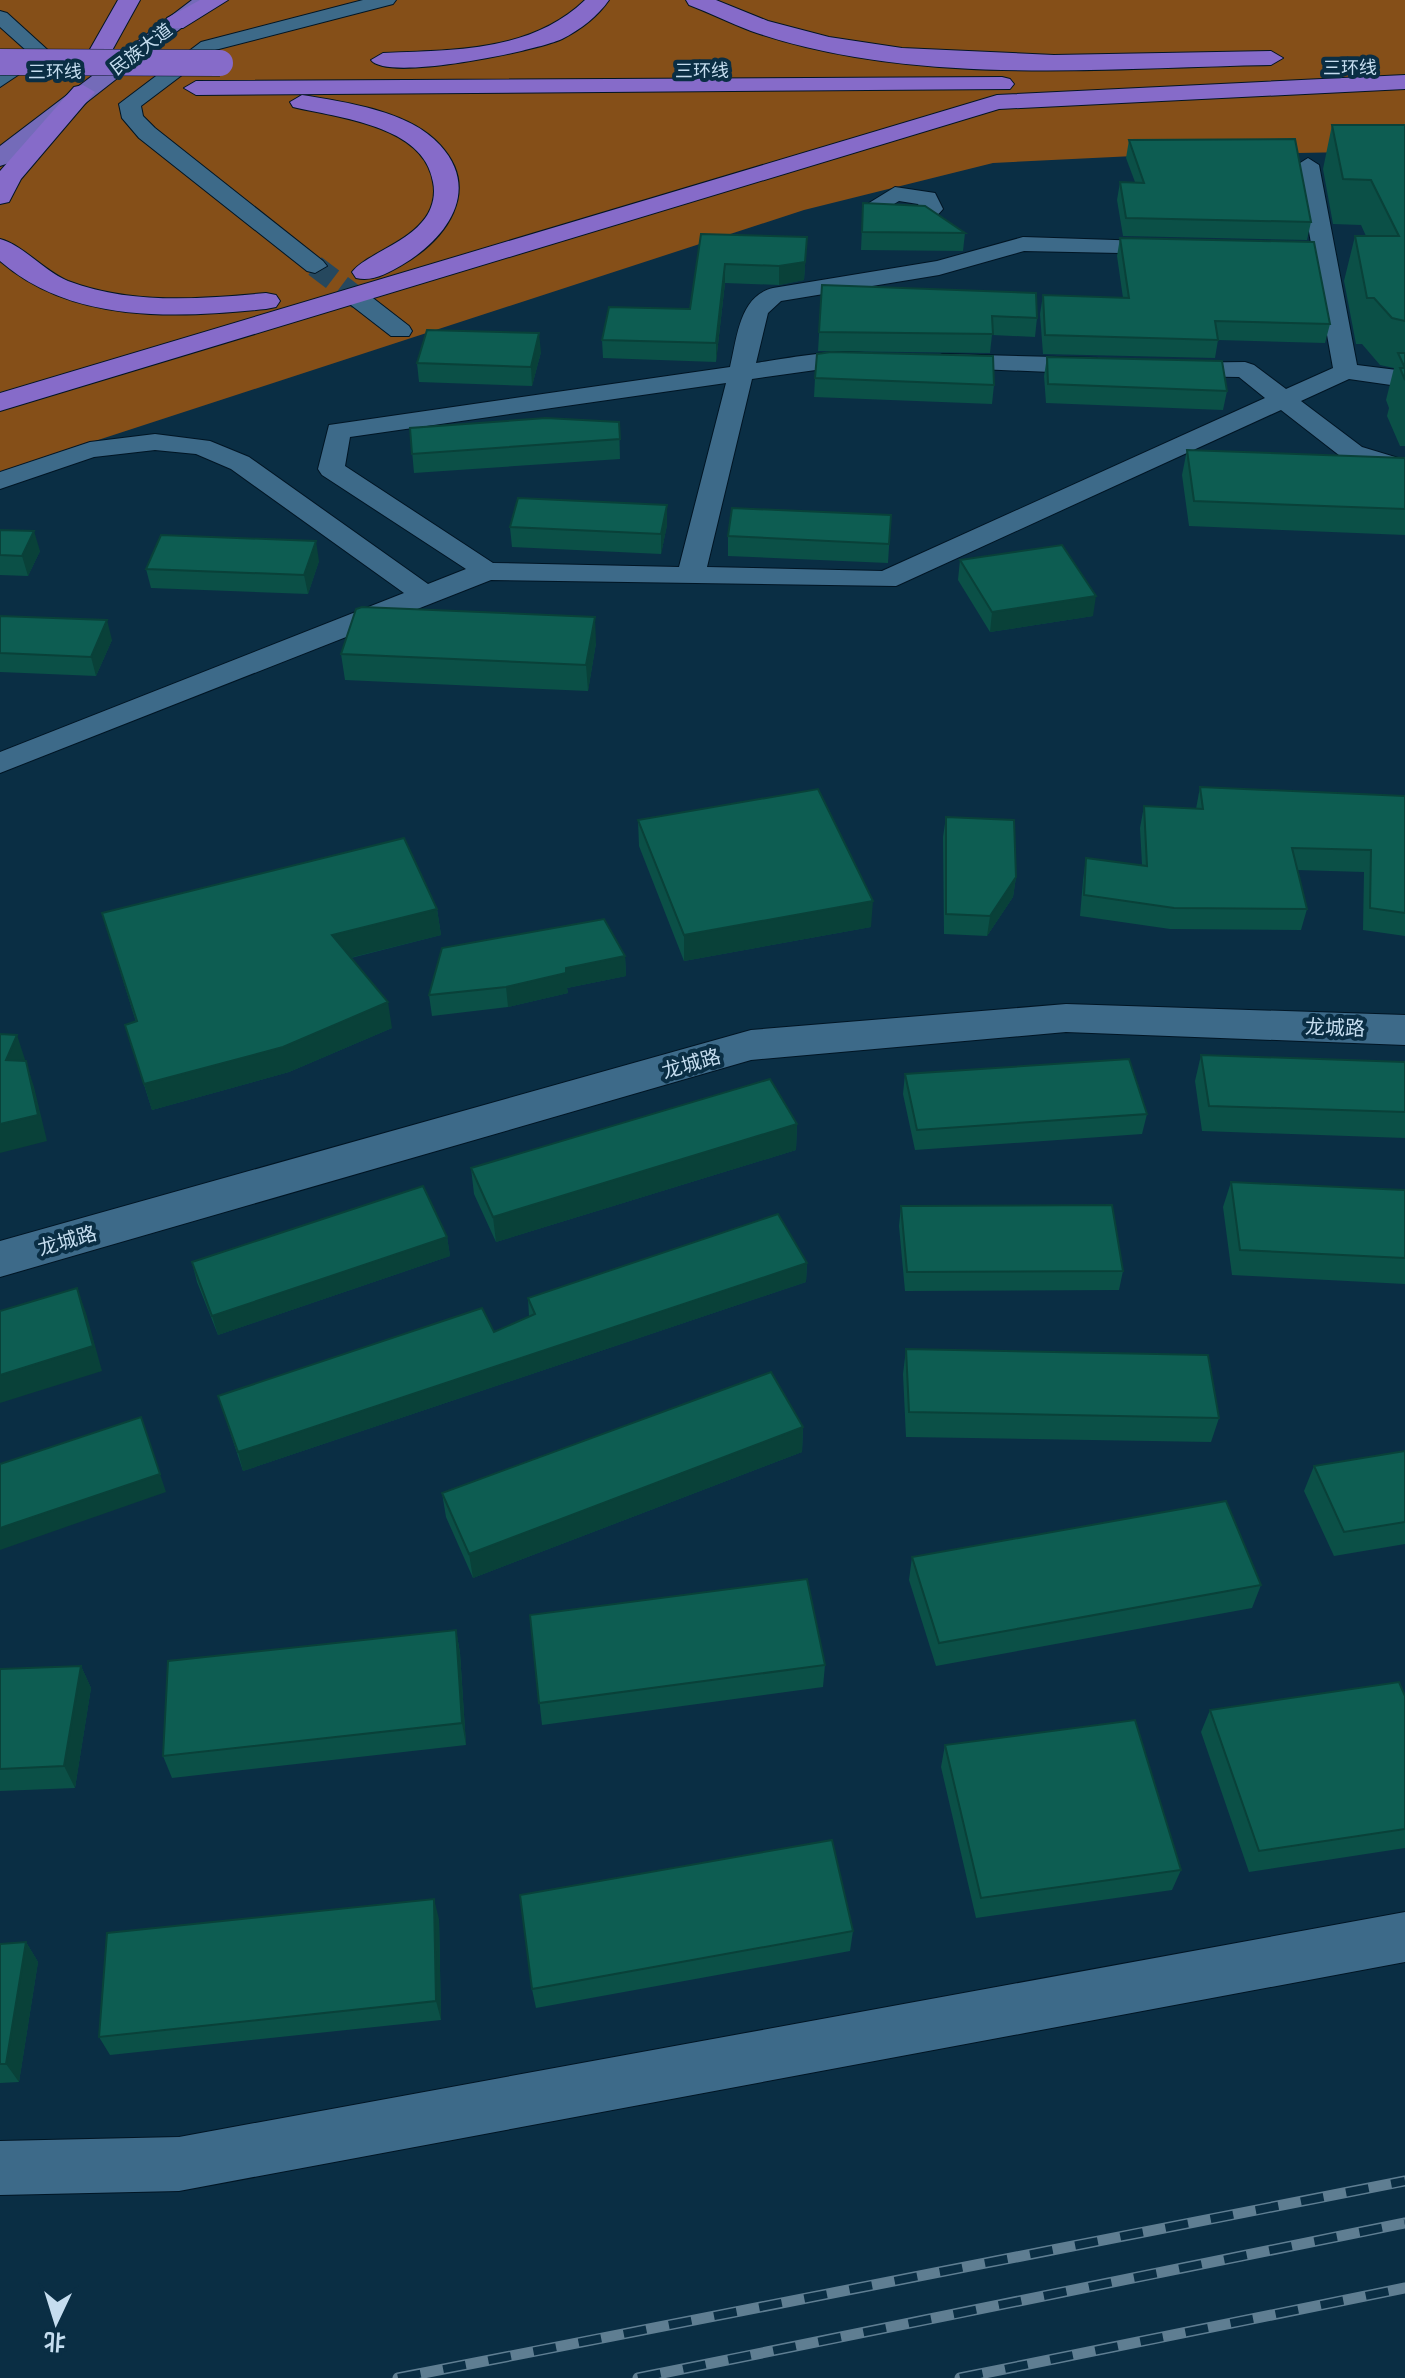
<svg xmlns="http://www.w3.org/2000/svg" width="1405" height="2378" viewBox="0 0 1405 2378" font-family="'Asap Condensed','Noto Sans SC',sans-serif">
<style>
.forest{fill:#854f18}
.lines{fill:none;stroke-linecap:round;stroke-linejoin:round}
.minor-tunnel{stroke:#26485e;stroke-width:22;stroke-dasharray:22 11;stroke-linecap:butt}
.minor-casing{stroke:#001524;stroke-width:2}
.tertiary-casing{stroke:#001524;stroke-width:2}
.primary-casing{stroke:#001524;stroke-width:2}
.trunk-casing{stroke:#001524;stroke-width:2}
.minor{fill:#3d6a89;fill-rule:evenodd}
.tertiary{fill:#3d6a89;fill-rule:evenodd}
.primary{fill:#746bb9;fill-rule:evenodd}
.trunk{fill:#866bc9;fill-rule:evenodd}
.rail-casing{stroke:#5f7e92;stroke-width:11}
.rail{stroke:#0a2e44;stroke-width:8;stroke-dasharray:23;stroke-linecap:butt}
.trunk-bridge-casing{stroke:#001524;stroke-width:27;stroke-linecap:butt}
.trunk-bridge{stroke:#866bc9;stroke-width:26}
.wall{fill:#0b5047}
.shaded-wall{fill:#094139}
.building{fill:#0d5d52;stroke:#094139;stroke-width:2}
.labels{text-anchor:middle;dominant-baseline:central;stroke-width:8;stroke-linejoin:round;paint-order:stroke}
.far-street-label{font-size:18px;fill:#c5ddef;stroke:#0a2e44}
.street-label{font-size:20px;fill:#c5ddef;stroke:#0a2e44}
</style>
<rect width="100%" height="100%" fill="#0a2e44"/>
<!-- forest -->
<path class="forest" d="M0,0H1405V151L1134,156L993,163L804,210L0,472Z"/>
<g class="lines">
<!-- minor-tunnel -->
<path class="minor-tunnel" d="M315,266L360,300"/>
<!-- minor casing -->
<g class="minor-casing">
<path id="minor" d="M363,0H396L393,4L215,50L141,106L143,116L155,128L323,261L327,266L315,273L307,271L139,138L122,118L119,104L201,42Z
M0,11L7,13L51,53L0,87V72L28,52L0,27Z
M1308,158L1319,165L1357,365L1405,371V387L1349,379L1301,401L1362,447L1405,460V477L1344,459L1281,410L896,586L491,580L0,773V752L404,593L231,469L196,454L155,450L94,457L0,489V472L90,442L155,434L210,441L249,457L428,584L466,569L322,475L318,469L329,425L730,367C737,339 739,296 773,288L937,261L1023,237L1176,242L1180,247L1176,252L1168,254L1024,251L939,275L781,301L768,313L756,363C779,360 868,341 882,361L869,369L830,368L752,379L707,567L882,571L1265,398L1239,377L1174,376L1161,368L1165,363L1245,362L1254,365L1286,389L1333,368L1313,257L1266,256L1254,249L1266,242L1311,243L1297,165ZM726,383L679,567L493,563L345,466L350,437Z
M895,187L935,193L943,209C925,233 884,225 869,203ZM899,201L918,204L919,206C911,209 900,212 894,204Z
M360,293L369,295L409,326L412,331L409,336H391L351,305L348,300Z
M942,354L1097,358L1110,366L1097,374L933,367L929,362Z
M1405,1912V1962L179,2191L0,2195V2141L179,2137Z"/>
</g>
<!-- tertiary casing -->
<g class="tertiary-casing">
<path id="tertiary" d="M1066,1004L1405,1015V1045L1066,1032L751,1060L0,1277V1241L751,1030Z"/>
</g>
<!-- primary casing -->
<g class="primary-casing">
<path id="primary" d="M192,0H217L9,163L0,166V146Z"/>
</g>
<!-- trunk casing -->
<g class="trunk-casing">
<path id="trunk" d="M118,0H140L109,56H93L89,51Z
M200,0H228L183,28H167L164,23L167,18Z
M585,0H609C598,16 580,30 562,39C536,51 387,82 371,60L383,53C454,50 531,52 585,0Z
M686,0H716L768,21L829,37L902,48L1054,55L1271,51L1283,58L1271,65C1104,68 911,87 751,31C730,23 710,13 689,5Z
M1405,75V89L999,109L0,411V393L997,95Z
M1002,77L1010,79L1014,84L1010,89L196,95L184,88L196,81Z
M83,85L95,92L21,179L9,202L0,204V171L74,87Z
M302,95C345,102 410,111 440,145C482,191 446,239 402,265C388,273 373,282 356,278L352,272C364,256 404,244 422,222C432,211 436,196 433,182C424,125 338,118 293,107L290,102Z
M0,239C23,245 44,271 68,281C131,305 201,299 266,293L276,295L280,301L276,307L266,309C176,318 72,324 0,261Z"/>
</g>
<!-- minor -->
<use href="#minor" class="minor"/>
<!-- tertiary -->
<use href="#tertiary" class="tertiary"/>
<!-- primary -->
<use href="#primary" class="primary"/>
<!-- trunk -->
<use href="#trunk" class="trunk"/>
<!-- rail casing -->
<g class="rail-casing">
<path id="rail" d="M398,2378L1405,2181
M638,2378L1405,2223
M960,2378L1405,2288"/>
</g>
<!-- rail -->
<use href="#rail" class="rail"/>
<!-- trunk-bridge casing -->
<g class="trunk-bridge-casing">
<path id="trunk-bridge" d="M0,62L220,63"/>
</g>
<!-- trunk-bridge -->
<use href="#trunk-bridge" class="trunk-bridge"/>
</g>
<!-- wall -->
<path class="wall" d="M1332,125H1405V446H1400L1387,416L1389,408L1386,400L1394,368L1380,365L1362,344H1356L1344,281L1355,236H1366L1361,225L1333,224L1323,169Z
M1129,140L1311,222L1307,240L1123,236L1117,200L1120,182H1135L1126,158Z
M863,203L965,233L963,251L861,250Z
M701,234L807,237L804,280L779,285L725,283L716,362L603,358L602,340L690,309Z
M1120,238L1330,324L1325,343L1218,340L1215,358L1043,354L1040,314L1043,295L1123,298L1117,256Z
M822,285L1037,318L1035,337L992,335L990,353L818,351Z
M541,352L532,386L419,382L417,363Z
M1047,357L1227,391L1223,410L1046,403L1044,376Z
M815,378L994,385L992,404L814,397Z
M619,422L620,459L414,473L410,428Z
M1187,450L1405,458V535L1189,526L1182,475Z
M891,515L888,563L728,556V536Z
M667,525L661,554L512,547L510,527Z
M0,530L40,551L28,576L0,575Z
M960,560L1093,616L990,632L958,580Z
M319,561L308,594L151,588L146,569Z
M0,616L112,640L96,676L0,672Z
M596,643L588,691L345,680L341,654Z
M1200,787L1405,796V936L1363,930L1364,872L1297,870L1307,909L1301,930L1170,929L1080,916L1083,880L1086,858L1142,865L1140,828L1144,806L1196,809Z
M946,817L1016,877L1013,897L987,936L944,934L943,837Z
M638,820L871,927L684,961L639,846Z
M437,909L441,935L351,958L392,1028L289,1072L152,1110L125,1025L136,1022L102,913Z
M625,956L626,976L567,988L568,993L508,1007L432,1016L429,995Z
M1201,1055L1405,1062V1138L1202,1131L1195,1081Z
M905,1074L1147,1114L1142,1134L915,1150L903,1094Z
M797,1124L796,1150L496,1242L474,1194L471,1168Z
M1231,1182L1405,1190V1284L1232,1275L1223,1207Z
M901,1206L1123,1271L1119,1290L905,1291L899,1226Z
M447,1237L450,1256L218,1335L197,1282L192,1262Z
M807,1263L806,1282L243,1471L218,1396L494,1332L529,1316L528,1298Z
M906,1349L1219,1418L1211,1442L906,1437L903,1374Z
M803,1427L802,1452L473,1578L446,1517L442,1493Z
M1405,1451V1544L1334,1556L1304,1491L1314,1466Z
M912,1557L1261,1585L1252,1608L936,1666L909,1580Z
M530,1615L825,1665L823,1687L542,1725Z
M456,1630L460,1653L466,1745L172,1778L163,1756Z
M81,1666L91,1688L75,1788L0,1791V1669Z
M1405,1696V1848L1249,1872L1201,1732L1210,1710Z
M945,1745L1181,1870L1172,1890L976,1918L941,1767Z
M439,1919L441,2020L110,2055L99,2037Z
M853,1931L850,1951L536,2008L532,1989Z
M26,1942L38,1962L19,2082L0,2083V1944Z"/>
<!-- shaded-wall -->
<path class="shaded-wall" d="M807,237L804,280L779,285V266Z
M725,264V283L716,362V343Z
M539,333L541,352L532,386L531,367Z
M667,505V525L661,554V534Z
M34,531L40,551L28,576L22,556Z
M316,541L319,561L308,594L304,575Z
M1096,596L1093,616L990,632L992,612Z
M595,617L596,643L588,691L586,665Z
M107,620L112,640L96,676L91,657Z
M1016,877L1013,897L987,936L990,916Z
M873,901L871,927L684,961V935Z
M437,909L441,935L337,961L332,935Z
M625,956L626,976L567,988L568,993L508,1007L506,987L566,968Z
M388,1002L392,1028L289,1072L152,1110L144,1084Z
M17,1035L34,1087L47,1141L0,1153V1124L6,1060Z
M797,1124L796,1150L496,1242L493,1217Z
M447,1237L450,1256L218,1335L212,1316Z
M807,1263L806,1282L243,1471L238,1452Z
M77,1288L86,1313L102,1371L0,1403V1375Z
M141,1417L166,1492L0,1550V1528Z
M803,1427L802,1452L473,1578L469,1554Z
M456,1630L460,1653L466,1745L462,1723Z
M81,1666L91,1688L75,1788L64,1766Z
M434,1899L439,1919L441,2020L436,2001Z
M26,1942L38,1962L19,2082L6,2064Z"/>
<!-- building -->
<path class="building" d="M1332,125H1405V321L1392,318L1374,298H1367L1355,236H1399L1371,180L1343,179Z
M1295,139L1311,222L1126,218L1120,182L1144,183L1129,140Z
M863,203L925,206L965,233L862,232Z
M701,234L807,237L805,262L779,266L725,264L716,343L602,340L609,307L690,309Z
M1120,238L1314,242L1330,324L1215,321L1218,340L1045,335L1043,295L1129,298Z
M822,285L1036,293L1037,318L992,316L993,334L819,332Z
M427,330L539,333L531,367L417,363Z
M831,352L993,356L994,385L815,378L817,354Z
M1398,353H1405V380L1400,368H1405Z
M1047,357L1222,361L1227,391L1048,384Z
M546,418L619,422L620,439L412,454L410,428Z
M1187,450L1405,458V509L1194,501Z
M518,498L667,505L661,534L510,527Z
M732,508L891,515L889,544L728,536Z
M0,530L34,531L22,556L0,555Z
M161,535L316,541L304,575L146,569Z
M1062,545L1096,596L992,612L960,560Z
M362,607L595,617L586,665L341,654L356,609Z
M0,616L107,620L91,657L0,653Z
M1200,787L1405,796V913L1370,908L1371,850L1292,848L1307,909L1174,908L1084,895L1086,858L1147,866L1144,806L1203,809Z
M818,789L873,901L684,935L638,820Z
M946,817L1014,820L1016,877L990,916L946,914Z
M404,838L437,909L332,935L388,1002L283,1047L144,1084L125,1025L137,1021L102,913Z
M604,919L625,956L566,968V973L506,987L429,995L442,948Z
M0,1034L17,1035L6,1060L26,1061L38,1115L0,1124Z
M1201,1055L1405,1062V1112L1209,1106Z
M1129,1059L1147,1114L917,1130L905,1074Z
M770,1079L797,1124L493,1217L471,1168Z
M1231,1182L1405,1190V1258L1240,1250Z
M423,1186L447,1237L212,1316L192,1262Z
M1112,1205L1123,1271L907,1272L901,1206Z
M778,1214L807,1263L238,1452L218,1396L482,1308L494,1332L535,1314L528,1298Z
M77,1288L93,1346L0,1375V1311Z
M906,1349L1208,1355L1219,1418L909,1412Z
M771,1372L803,1427L469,1554L442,1493Z
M141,1417L160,1474L0,1528V1464Z
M1405,1451V1522L1344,1532L1314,1466Z
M1226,1501L1261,1585L939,1643L912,1557Z
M807,1579L825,1665L539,1703L530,1615Z
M456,1630L462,1723L163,1756L168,1661Z
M81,1666L64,1766L0,1769V1669Z
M1399,1682L1405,1696V1829L1259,1851L1210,1710Z
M1135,1720L1181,1870L981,1898L945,1745Z
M832,1840L853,1931L532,1989L520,1895Z
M434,1899L436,2001L99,2037L107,1933Z
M26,1942L6,2064H0V1944Z"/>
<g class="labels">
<!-- far-street labels -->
<g class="far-street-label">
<text transform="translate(141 49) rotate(-37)">民族大道</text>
<text x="1350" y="67">三环线</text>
<text x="702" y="70">三环线</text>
<text x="55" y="71">三环线</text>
</g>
<!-- street labels -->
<g class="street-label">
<text transform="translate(1335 1027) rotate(2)">龙城路</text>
<text transform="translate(691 1063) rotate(-16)">龙城路</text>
<text transform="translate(67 1240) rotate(-16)">龙城路</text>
</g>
</g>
<!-- north arrow -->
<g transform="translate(56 2322) rotate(184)" stroke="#0a2e44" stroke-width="6" paint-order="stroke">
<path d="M0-6L14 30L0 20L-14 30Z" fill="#c5ddef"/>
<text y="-12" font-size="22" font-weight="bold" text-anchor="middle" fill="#c5ddef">北</text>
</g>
</svg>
